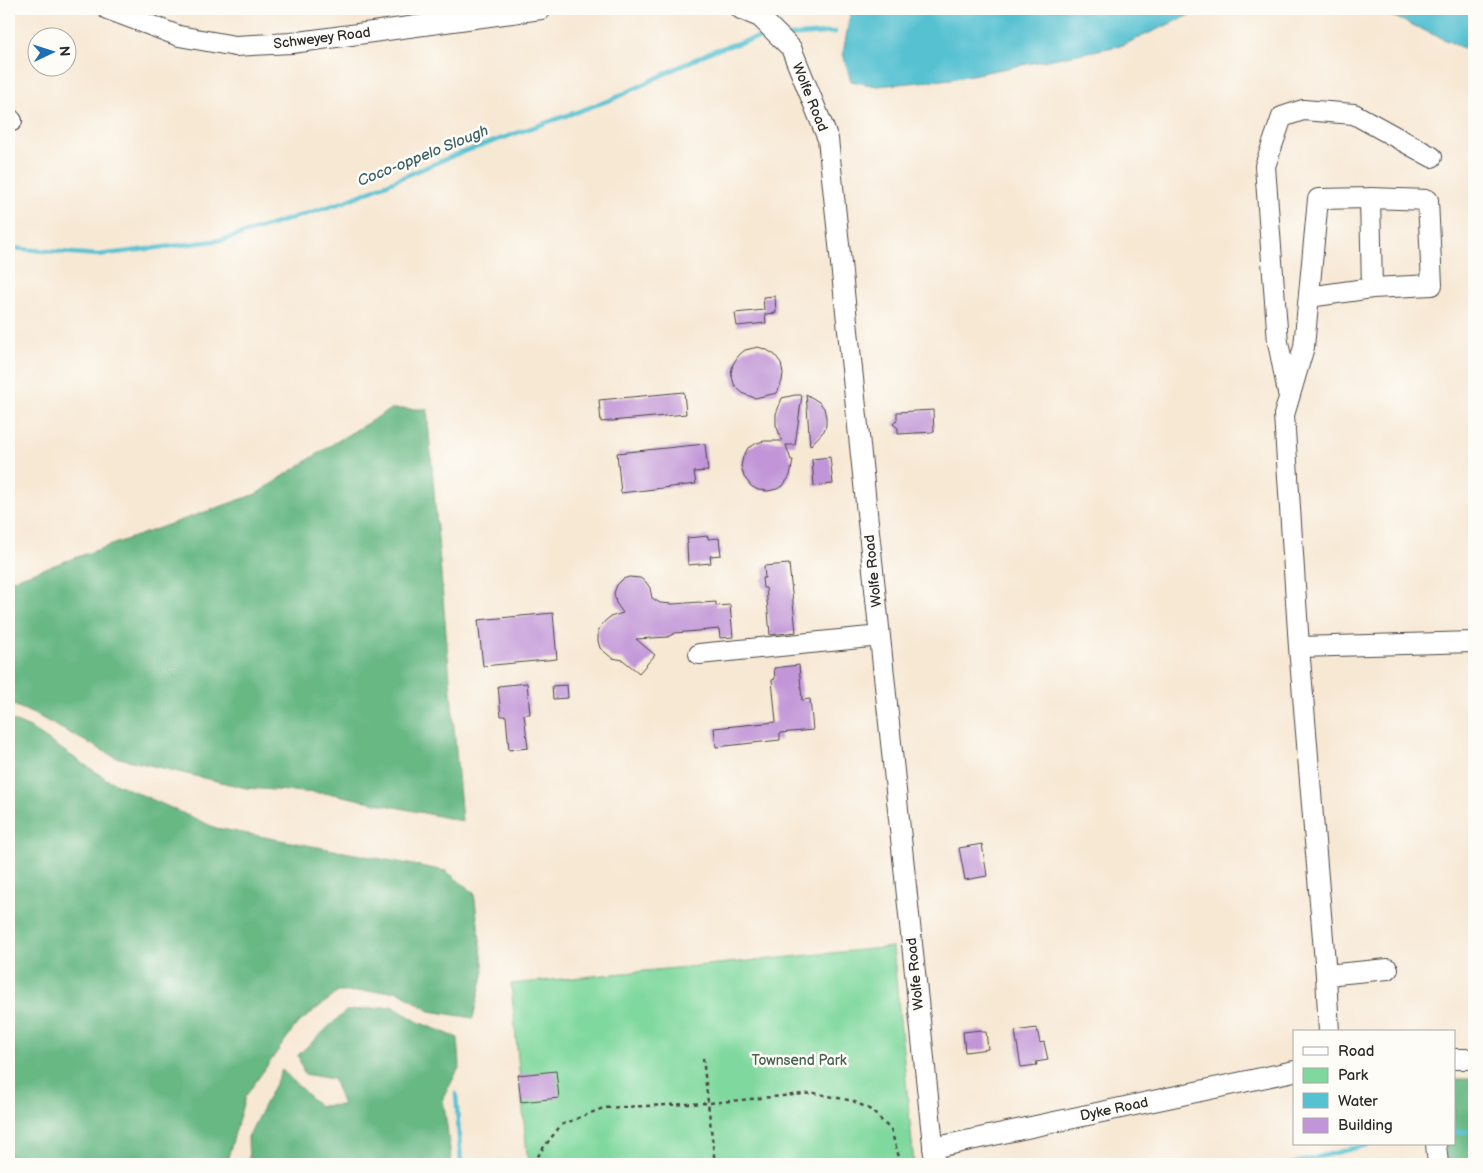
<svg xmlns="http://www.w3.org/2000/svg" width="1483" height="1173" viewBox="0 0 1483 1173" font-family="'Balsamiq Sans',sans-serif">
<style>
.green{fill:#7fd89d;stroke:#558264}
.forest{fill:#67b884;stroke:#497258}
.water{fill:#56c1d1;stroke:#40767e}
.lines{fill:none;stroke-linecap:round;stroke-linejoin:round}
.stream{stroke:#56c1d1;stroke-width:4.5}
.building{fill:#c195d7}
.minor-casing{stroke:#4a4744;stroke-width:22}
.path{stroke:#4a4744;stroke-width:2.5;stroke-dasharray:4 4;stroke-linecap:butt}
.minor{stroke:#fff;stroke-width:20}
.labels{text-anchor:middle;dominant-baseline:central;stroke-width:5;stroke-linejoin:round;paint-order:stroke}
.street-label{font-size:14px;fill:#2b2b2b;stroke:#fdfcf7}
.park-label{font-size:14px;fill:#445f4d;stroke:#fdfcf7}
.water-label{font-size:15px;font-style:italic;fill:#3a6065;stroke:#fdfcf7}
</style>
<rect width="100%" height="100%" fill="#fdfcf7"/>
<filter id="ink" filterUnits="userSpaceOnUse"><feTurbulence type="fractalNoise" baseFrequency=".02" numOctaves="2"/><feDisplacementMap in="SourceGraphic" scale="10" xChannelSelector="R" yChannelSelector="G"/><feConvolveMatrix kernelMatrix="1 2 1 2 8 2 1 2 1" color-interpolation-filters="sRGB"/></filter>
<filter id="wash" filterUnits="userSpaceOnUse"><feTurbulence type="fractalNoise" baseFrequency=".0096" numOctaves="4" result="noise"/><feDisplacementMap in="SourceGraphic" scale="20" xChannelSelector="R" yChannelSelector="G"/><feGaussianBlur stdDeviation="1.12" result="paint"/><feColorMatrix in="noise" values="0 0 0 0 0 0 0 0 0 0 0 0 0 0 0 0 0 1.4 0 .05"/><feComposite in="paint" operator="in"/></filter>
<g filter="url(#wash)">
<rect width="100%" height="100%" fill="#f7e8d4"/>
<!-- green -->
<path class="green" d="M893,947L914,1164H528L511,984Z"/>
<!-- forest -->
<path class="forest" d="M391,409H427L462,821L333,794L246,788L115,757L36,715L9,703V581L256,494L336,442Z
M9,719L30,728L106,779L216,828L446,871L474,893L484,971L473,1018L430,1011L398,991L338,992L296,1025L245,1097L229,1154L230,1164H9Z
M392,1006L418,1022L458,1038L460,1066L443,1098L452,1164H249L248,1137L282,1070L319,1106L343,1105L333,1079L304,1074L298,1055L346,1011Z
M1454,1079H1474V1164H1446V1144H1454Z"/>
<!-- water -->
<path class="water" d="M851,9H1209L1189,15L1123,45L951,79L877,86L851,81L843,54Z
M1369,9H1474V53L1397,18Z"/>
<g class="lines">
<!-- stream -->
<path class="stream" d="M787,36L835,32
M9,248L98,255L223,240L344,202L455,155L613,99L712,51L752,39L772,37
M456,1094L461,1164
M1454,1132L1474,1131
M1291,1164L1371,1144"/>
</g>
<g id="blocks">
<!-- building -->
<path class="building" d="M775,296L776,313L765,314L766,323L737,326L735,313L764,310L763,297Z
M758,347L767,350L775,355L781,363L783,373L782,381L777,393L755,398L744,394L738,389L734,384L731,373L733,364L739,355L745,350Z
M684,392L686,414L601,422L599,400Z
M806,394L819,402L824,408L826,417V425L824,431L810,446Z
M795,395H802L795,445H786L791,460H793L790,476L783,486L777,489L768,491L758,490L751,486L744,477L741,466L743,457L748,448L757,443L764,441H782L776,425V414L782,398Z
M933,410L934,432L898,434V428L893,424L897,420V412Z
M705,444L708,471L694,472L696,484L621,493L617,453Z
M830,457L833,484L814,486L812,459Z
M708,536V539L719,538L721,555L710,556L711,563L688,565L687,544L688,543L687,538Z
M789,564L796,632L770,635L766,588H763L762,578H765L764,566Z
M629,577L640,578L646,582L650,588L652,598L660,603L673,604L700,602L702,603L716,602V606L730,605L733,637L720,638L719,629L675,633L668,637L636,639L655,655L639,673L623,660L612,658L600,648L598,641V630L605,621L610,617L623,613L616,603L614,593L617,585L623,579Z
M553,613L557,659L483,666L478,620Z
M799,665L802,700L810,699L813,730L780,733V740L716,747L714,728L776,722L772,680L775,679L774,668Z
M527,683L530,714H524L528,748L509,750L506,716H501L498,686Z
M567,685L568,698L553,699L552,686Z
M982,844L987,876L965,880L959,848Z
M1037,1028L1040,1043L1044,1042L1048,1060L1036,1062L1037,1065L1021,1067L1015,1031Z
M981,1030L982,1032H986L988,1049L965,1052L963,1032Z
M556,1071L559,1098L521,1102L518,1075Z"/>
</g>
</g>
<g filter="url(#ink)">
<use href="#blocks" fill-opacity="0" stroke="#4a4744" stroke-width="1"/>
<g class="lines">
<!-- minor casing -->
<g class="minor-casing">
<path id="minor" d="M107,9L179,36L235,46L292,43L541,9
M741,9L760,17L791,48L828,139L935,1164
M9,118L12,121
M1370,198L1372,288
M1309,297L1372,288L1432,285L1428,200L1370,198L1318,199L1304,347L1284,415L1299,647L1326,975L1329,1032
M1288,393L1278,342L1265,166L1282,117L1303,110L1354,114L1432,157
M1299,647L1474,642
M699,654L880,636
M1326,975L1388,969
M1454,1059H1474
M1436,1144L1438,1164
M933,1148L1294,1071"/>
</g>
<!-- path -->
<path class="path" d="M703,1058L715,1164
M534,1164L541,1151L561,1125L603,1108L709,1103L814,1093L853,1101L871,1110L891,1130L901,1164"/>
<!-- minor -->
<use href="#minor" class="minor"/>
</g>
</g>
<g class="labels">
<!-- street labels -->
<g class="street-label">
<text transform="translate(322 38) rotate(-7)">Schweyey Road</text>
<text transform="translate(810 97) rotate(68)">Wolfe Road</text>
<text transform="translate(873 571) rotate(-96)">Wolfe Road</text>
<text transform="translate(915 974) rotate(-96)">Wolfe Road</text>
<text transform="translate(1114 1109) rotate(-12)">Dyke Road</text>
</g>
<!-- park labels -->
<g class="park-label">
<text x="799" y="1060">Townsend Park</text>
</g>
<!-- water labels -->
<g class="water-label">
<text transform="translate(423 156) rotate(-22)">Coco-oppelo Slough</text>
</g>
</g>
<!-- margin -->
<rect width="1483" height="1173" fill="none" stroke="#fdfcf7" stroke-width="30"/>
<!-- legend -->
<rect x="1293" y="1030" width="162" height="115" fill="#fdfcf7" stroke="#a9a8a5"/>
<rect x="1303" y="1047" width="25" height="8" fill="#ffffff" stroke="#a9a8a5"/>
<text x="1338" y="1056" font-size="15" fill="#2b2b2b">Road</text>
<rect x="1303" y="1068" width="25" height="15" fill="#7fd89d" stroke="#a9a8a5"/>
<text x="1338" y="1080" font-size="15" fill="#2b2b2b">Park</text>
<rect x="1303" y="1093" width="25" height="15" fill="#56c1d1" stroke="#a9a8a5"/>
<text x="1338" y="1106" font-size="15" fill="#2b2b2b">Water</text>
<rect x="1303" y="1118" width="25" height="15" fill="#c195d7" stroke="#a9a8a5"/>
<text x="1338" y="1130" font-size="15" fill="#2b2b2b">Building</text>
<!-- north arrow -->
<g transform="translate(52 52) rotate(86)"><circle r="24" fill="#fdfcf7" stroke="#a9a8a5"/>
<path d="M0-4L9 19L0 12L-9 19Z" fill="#1f6fb2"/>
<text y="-8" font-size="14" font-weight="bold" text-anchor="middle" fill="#2b2b2b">N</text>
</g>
</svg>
